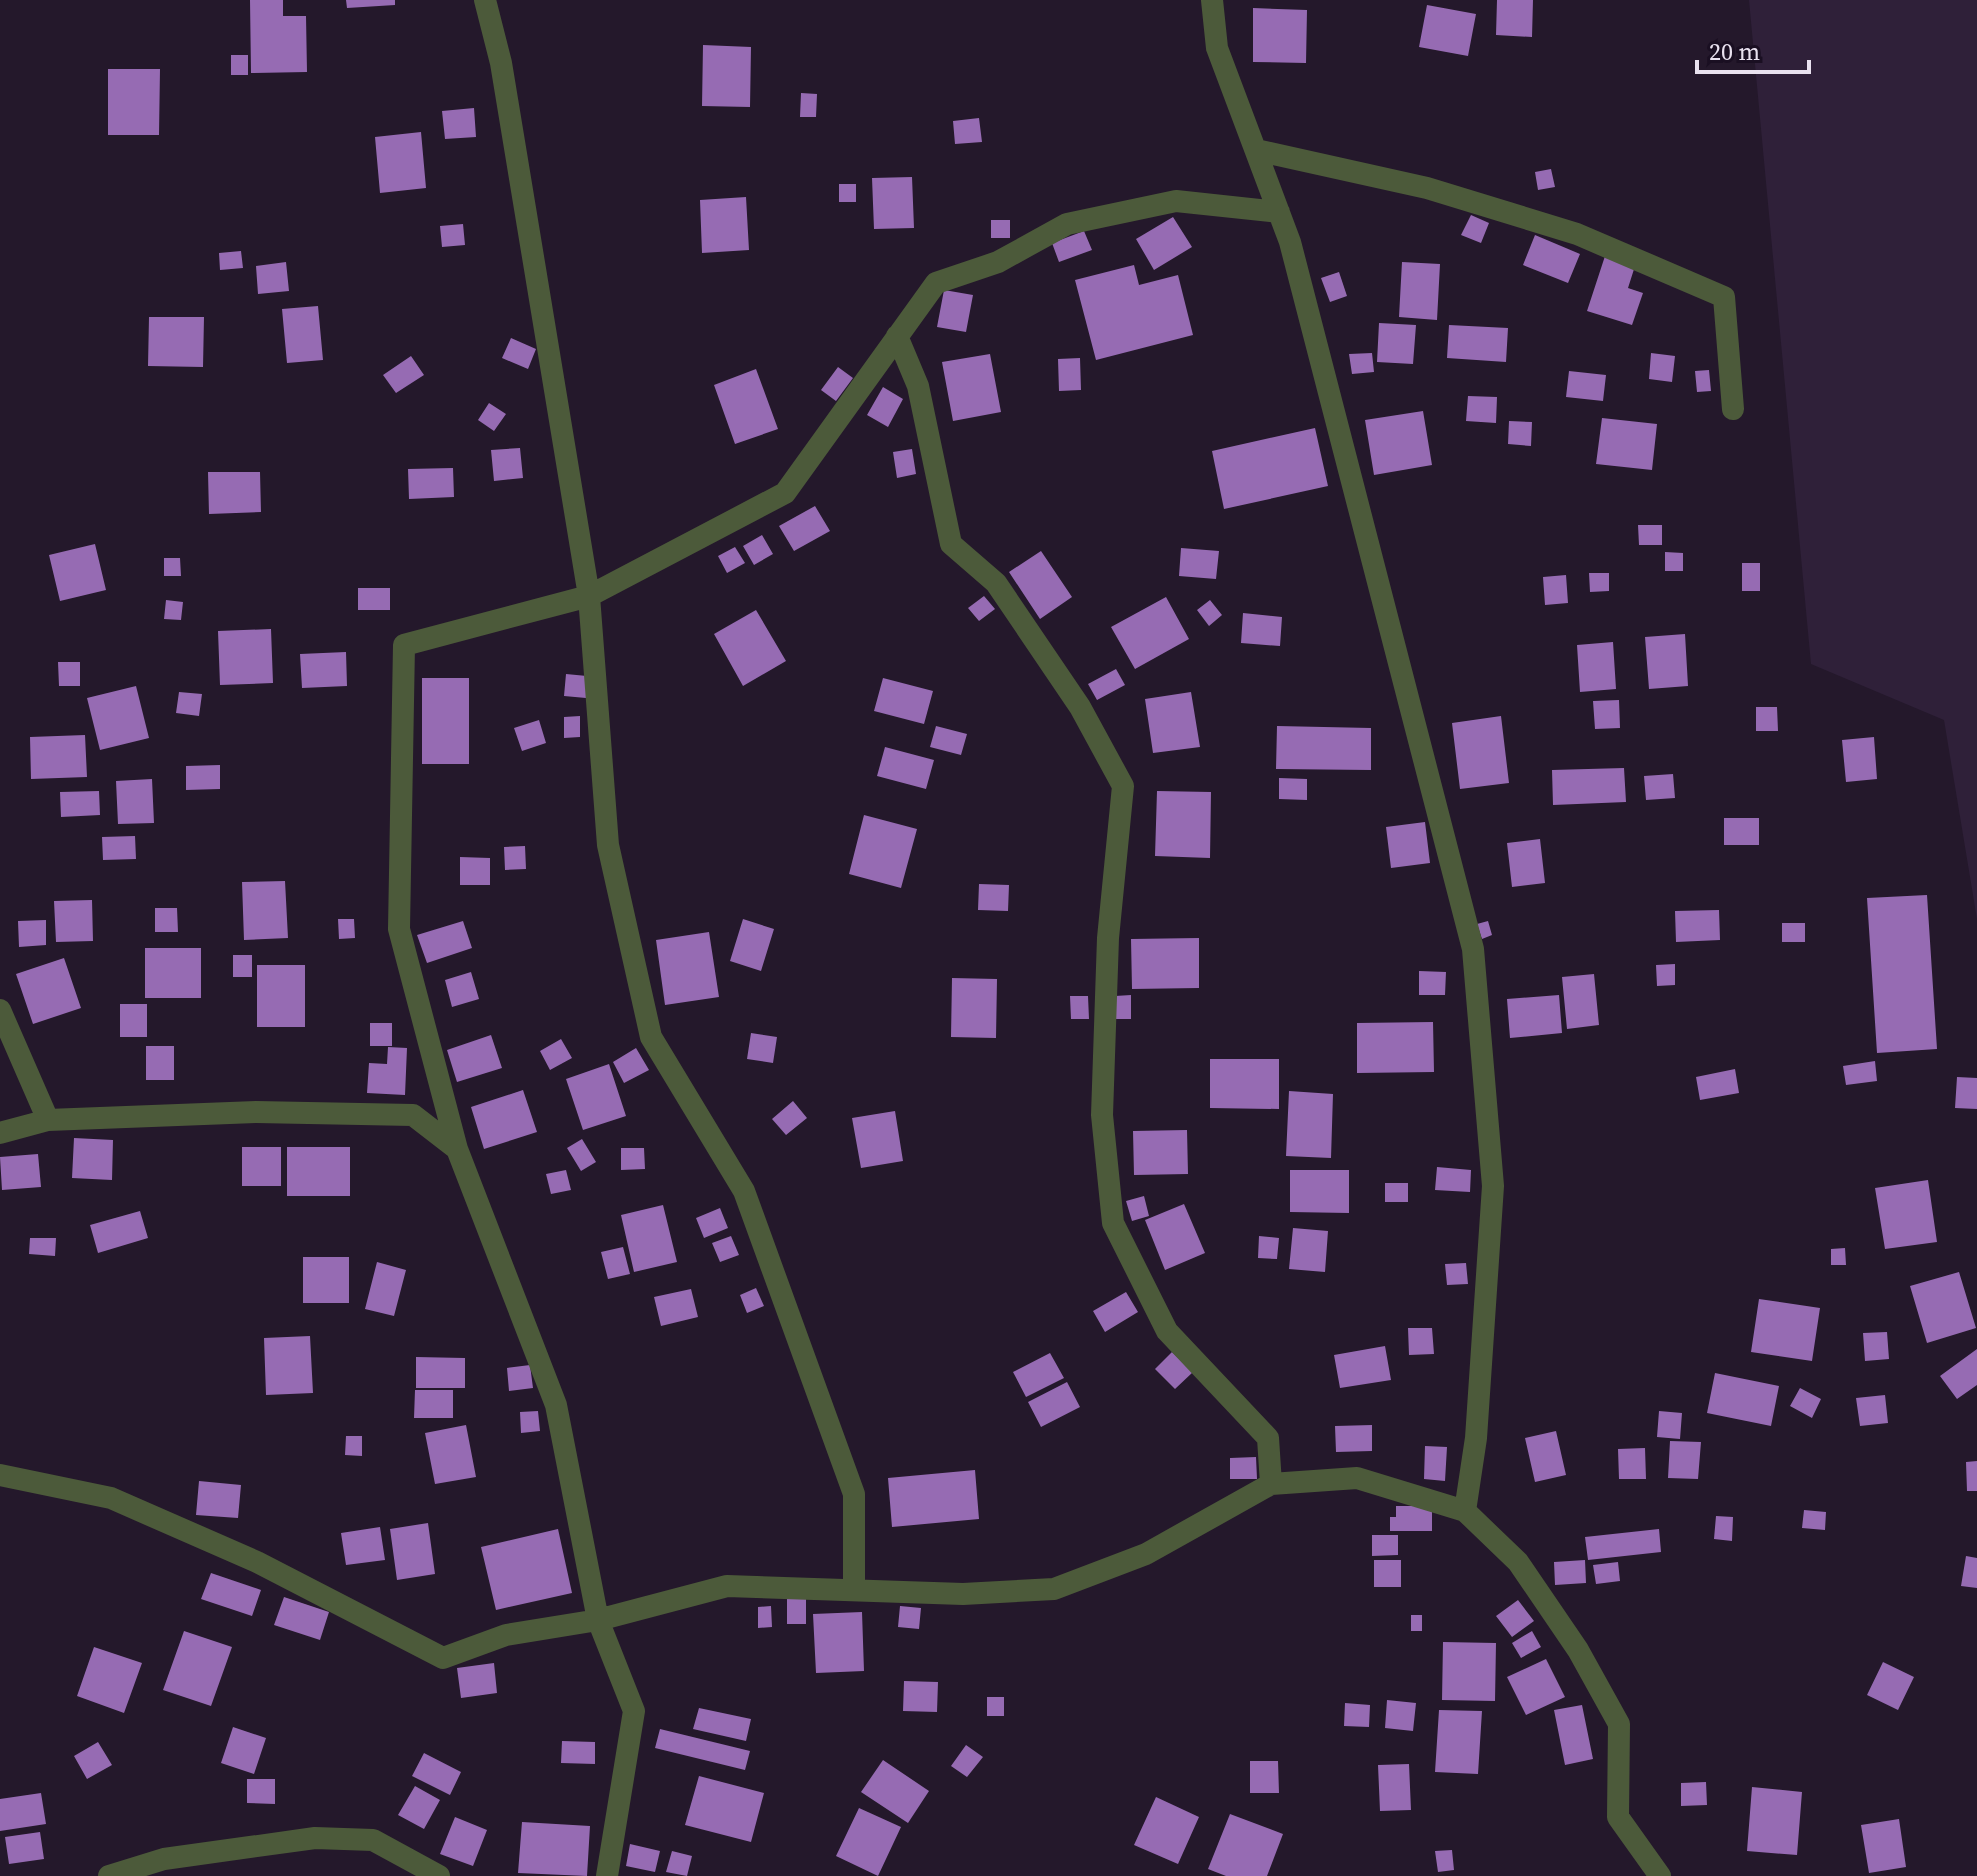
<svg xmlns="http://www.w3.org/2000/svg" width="1977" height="1876" viewBox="0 0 1977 1876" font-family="'Source Serif 4',serif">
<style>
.built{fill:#2f2039}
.building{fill:#966bb3}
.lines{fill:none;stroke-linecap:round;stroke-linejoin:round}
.minor{stroke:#4c5a3a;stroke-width:22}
</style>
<rect width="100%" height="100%" fill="#24182b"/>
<!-- built -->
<path class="built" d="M1749,0H1977V919L1944,720L1811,664Z"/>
<!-- building -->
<path class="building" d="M250,0H283V16H306L307,72L251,73Z
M346,0H395V5L347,8Z
M1497,0H1533L1532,37L1496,35Z
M1427,5L1476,14L1468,56L1419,47Z
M1253,8L1307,10L1306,63L1253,62Z
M703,45L751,47L750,107L702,106Z
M231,55H248V75H231Z
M108,69H160L159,135H108Z
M801,93L817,94L816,117H800Z
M474,108L476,137L445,139L442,111Z
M979,118L982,142L955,144L953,121Z
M421,132L426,188L380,193L375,137Z
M1551,169L1555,187L1538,190L1535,172Z
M912,177L914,228L874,229L872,178Z
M839,184H856V202H839Z
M746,197L749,250L702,253L700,200Z
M1471,215L1489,223L1481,243L1461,235Z
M1173,217L1192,247L1154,270L1136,239Z
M991,220H1010V238H991Z
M463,224L465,245L442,247L440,226Z
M1084,231L1092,250L1059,262L1052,243Z
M1535,235L1580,254L1568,283L1523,265Z
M241,251L243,268L220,270L219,253Z
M1605,256L1635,266L1628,288L1643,293L1632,325L1587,311Z
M286,262L289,291L258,294L256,266Z
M1402,262L1440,264L1437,320L1399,317Z
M1134,265L1139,285L1178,275L1193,335L1096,360L1075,280Z
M1339,272L1347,296L1330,302L1321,278Z
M944,290L973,295L966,332L937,327Z
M318,306L323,360L287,363L282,309Z
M149,317H204L203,367L148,366Z
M1379,323L1416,325L1413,364L1377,362Z
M1449,325L1508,328L1506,362L1447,358Z
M511,338L536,349L528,369L502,358Z
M1372,353L1374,372L1352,374L1349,354Z
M1651,353L1675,356L1672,382L1649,379Z
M990,354L1001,412L953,421L942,362Z
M411,356L424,375L396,393L383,375Z
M1080,358L1081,390L1059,391L1058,359Z
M838,367L853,378L836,401L821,390Z
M756,369L778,429L735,444L714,385Z
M1709,370L1711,391L1697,392L1695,371Z
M1569,371L1606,375L1603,401L1566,397Z
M883,387L903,399L888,427L867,415Z
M1468,396L1497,397L1496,423L1466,421Z
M489,403L506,414L494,431L478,420Z
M1423,411L1432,465L1374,475L1365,420Z
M1602,418L1657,424L1652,470L1596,464Z
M1509,421L1532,422L1531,446L1508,444Z
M1315,428L1328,486L1224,509L1212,451Z
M520,448L523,478L494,481L491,450Z
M912,449L916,474L897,478L893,452Z
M453,468L454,497L409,499L408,469Z
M208,472H260L261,512L209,514Z
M815,506L830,531L794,551L779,526Z
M1638,525H1662V545H1639Z
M762,535L773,554L754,565L743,546Z
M95,544L106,590L60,601L49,555Z
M735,547L745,563L727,573L718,556Z
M1181,548L1219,551L1216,579L1179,576Z
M1041,551L1072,597L1040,619L1009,572Z
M1665,552L1683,553V571H1665Z
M164,558H180L181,576H164Z
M1742,563H1760V591H1742Z
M1589,573H1609V591L1590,592Z
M1566,575L1568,603L1545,605L1543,577Z
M358,588H390V610H358Z
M984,596L995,609L979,621L968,608Z
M1166,597L1189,639L1135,669L1111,627Z
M166,600L183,602L181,620L164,619Z
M1210,600L1222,615L1209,626L1197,610Z
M756,610L786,661L743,686L714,634Z
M1243,613L1282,617L1280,646L1241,643Z
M271,629L273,683L220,685L218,631Z
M1685,634L1688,686L1649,689L1645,637Z
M1613,642L1616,689L1580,692L1577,645Z
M346,652L347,686L302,688L300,654Z
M58,662H80V686H59Z
M1116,669L1125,685L1097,700L1088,684Z
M566,674L587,676L586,698L564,696Z
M422,678H469V764H422Z
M883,678L933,691L924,724L874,711Z
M136,686L149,738L100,750L87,698Z
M179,692L202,694L199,716L176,713Z
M1191,692L1200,747L1153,753L1145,699Z
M1619,700L1620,728L1595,729L1593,701Z
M1756,707H1777L1778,731H1756Z
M580,716V737L564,738V717Z
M1501,716L1509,783L1460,789L1452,723Z
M539,720L546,743L522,751L514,728Z
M936,726L967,734L961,755L930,747Z
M1277,726L1371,728V770L1276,769Z
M85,735L87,777L31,779L30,737Z
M1874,737L1877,779L1846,782L1842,740Z
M885,747L934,760L926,789L877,776Z
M220,765V789L186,790V766Z
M1624,768L1626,802L1553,805L1552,770Z
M1673,774L1675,798L1646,800L1644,776Z
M1279,778L1307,779V800L1279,799Z
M152,779L154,823L118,824L116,781Z
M99,791L100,815L61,817L60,792Z
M1157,791L1211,792L1210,858L1155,856Z
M864,815L917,829L901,888L849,874Z
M1724,818H1759V845H1724Z
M1425,822L1430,863L1391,868L1386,827Z
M135,836L136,859L103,860L102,837Z
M1540,839L1545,883L1512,887L1507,843Z
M525,846L526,869L505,870L504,847Z
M460,857L490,858V885H460Z
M285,881L288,938L244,940L242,882Z
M979,884L1009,885L1008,911L978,910Z
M1927,895L1937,1049L1877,1053L1867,898Z
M92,900L93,941L56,942L54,901Z
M155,908H177L178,932H155Z
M1719,910L1720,940L1676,942L1675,911Z
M338,919H354L355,938L339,939Z
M743,919L774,929L761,971L730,961Z
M46,920V945L19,947L18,921Z
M463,921L472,948L427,963L417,935Z
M1488,921L1492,935L1482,939L1477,924Z
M1782,923H1805V942H1782Z
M709,932L719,997L665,1005L656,940Z
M1199,938V988L1132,989L1131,939Z
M145,948H201V998H145Z
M233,955H252V977H233Z
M64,958L81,1008L33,1024L16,974Z
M1675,964V985L1657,986L1656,965Z
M257,965H305V1027H257Z
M1419,971L1446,972L1445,995H1419Z
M471,972L479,999L452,1007L445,980Z
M1594,974L1599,1025L1567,1029L1562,977Z
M952,978L997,979L996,1038L951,1037Z
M1131,995V1019H1115V996Z
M1559,995L1562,1033L1510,1038L1507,999Z
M1070,996H1088L1089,1019H1071Z
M120,1004H147V1037H120Z
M1433,1022L1434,1072L1357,1073V1023Z
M370,1023H392V1046H370Z
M751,1033L777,1037L773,1063L747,1059Z
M491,1035L502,1068L457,1082L447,1050Z
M561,1039L572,1058L550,1070L540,1051Z
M146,1046H174V1080H146Z
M388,1047L407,1048L405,1095L367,1093L369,1063L387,1064Z
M636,1048L649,1070L624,1083L613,1062Z
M1210,1059H1279V1109L1210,1108Z
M1875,1061L1877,1081L1846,1085L1843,1066Z
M609,1064L626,1116L583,1130L566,1079Z
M1735,1069L1739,1093L1700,1100L1696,1077Z
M1957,1077L1977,1078V1109L1955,1108Z
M523,1090L537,1132L484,1149L471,1107Z
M1289,1091L1333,1094L1331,1158L1286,1156Z
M793,1101L807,1118L786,1135L772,1119Z
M895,1111L903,1161L861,1168L852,1118Z
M1187,1130L1188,1174L1134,1175L1133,1131Z
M74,1138L113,1140L112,1180L72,1178Z
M582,1139L596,1162L581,1171L567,1148Z
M242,1147H281V1186H242Z
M287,1147H350V1196H287Z
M621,1148H644L645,1169L621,1170Z
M38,1154L41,1187L2,1190L0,1157Z
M1437,1167L1471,1170L1470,1192L1435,1190Z
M566,1170L571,1190L551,1194L546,1174Z
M1290,1170H1349V1213L1290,1212Z
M1928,1180L1937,1242L1885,1249L1875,1188Z
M1385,1183H1408V1202H1385Z
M1144,1196L1149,1216L1132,1221L1126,1201Z
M1184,1204L1205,1253L1165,1270L1145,1220Z
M663,1205L677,1262L634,1272L621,1215Z
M720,1208L728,1228L704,1238L696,1218Z
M140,1211L148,1238L98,1253L90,1225Z
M1293,1228L1328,1231L1325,1272L1289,1269Z
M731,1236L739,1255L720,1262L712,1243Z
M1259,1236L1279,1238L1277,1259L1258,1258Z
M30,1238H56L55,1256L29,1254Z
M623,1247L630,1274L608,1279L601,1252Z
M1845,1248L1846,1265H1831V1249Z
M303,1257H349V1303H303Z
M377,1262L406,1270L394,1316L365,1309Z
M1466,1263L1468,1284L1447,1285L1445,1264Z
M1959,1272L1976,1328L1927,1343L1910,1286Z
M756,1288L764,1306L747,1313L740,1295Z
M691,1289L698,1317L661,1326L654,1297Z
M1126,1292L1138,1312L1105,1332L1093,1311Z
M1759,1299L1820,1308L1812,1361L1751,1352Z
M1408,1328H1432L1434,1354L1409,1355Z
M1887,1332L1889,1359L1865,1361L1863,1333Z
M310,1336L313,1393L266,1395L264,1338Z
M1385,1346L1391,1380L1340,1388L1334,1355Z
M1977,1349V1385L1957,1399L1940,1376Z
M1172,1352L1193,1372L1175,1389L1155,1369Z
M1050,1353L1064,1378L1026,1397L1013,1372Z
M416,1357L465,1358V1388H416Z
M530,1365L533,1388L509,1391L507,1368Z
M1715,1373L1779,1386L1771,1426L1707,1413Z
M1067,1382L1080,1407L1041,1427L1028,1402Z
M1800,1388L1821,1399L1812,1418L1790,1406Z
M415,1390H453V1418H414Z
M1885,1395L1888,1423L1860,1426L1856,1398Z
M538,1411L540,1431L521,1433L520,1412Z
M1659,1411L1682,1413L1680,1439L1657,1437Z
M466,1425L476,1477L435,1484L425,1433Z
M1372,1425V1451L1336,1452L1335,1426Z
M1556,1431L1566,1475L1535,1482L1525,1438Z
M346,1436H362V1456L345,1455Z
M1670,1441L1701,1442L1698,1479L1668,1478Z
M1425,1446L1447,1447L1445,1481L1424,1479Z
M1645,1448L1646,1479H1619L1618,1449Z
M1256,1457L1257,1479H1230V1458Z
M1977,1461V1491H1967L1966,1462Z
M975,1470L979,1519L892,1527L888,1478Z
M199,1481L241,1485L238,1518L196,1515Z
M1396,1506H1426L1432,1510V1531H1390V1517H1396Z
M1804,1510L1826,1512L1825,1530L1802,1528Z
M1716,1516L1733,1517L1732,1541L1714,1539Z
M428,1523L435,1574L397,1580L390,1529Z
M380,1527L385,1560L346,1565L341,1533Z
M558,1529L572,1593L496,1610L481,1547Z
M1659,1529L1661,1552L1588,1560L1585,1537Z
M1372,1535H1398V1555L1372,1556Z
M1966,1556L1977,1558V1588L1961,1586Z
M1374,1560H1401V1587H1374Z
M1585,1560L1586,1583L1555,1585L1554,1562Z
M1618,1562L1620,1581L1596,1584L1593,1565Z
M211,1573L261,1590L252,1616L201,1599Z
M284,1597L329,1612L320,1640L274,1625Z
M787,1599H806V1624H787Z
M1518,1600L1534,1621L1512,1637L1496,1616Z
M771,1606L772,1627L758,1628V1607Z
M900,1606L921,1608L919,1629L898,1627Z
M862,1612L864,1671L816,1673L813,1614Z
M1411,1615H1422V1631H1411Z
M184,1631L232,1647L211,1706L163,1690Z
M1532,1631L1541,1647L1521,1658L1512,1643Z
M1443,1642L1496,1643L1495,1701L1442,1700Z
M94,1647L142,1663L124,1713L77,1696Z
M1546,1659L1565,1697L1526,1715L1507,1677Z
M1883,1662L1914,1677L1898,1710L1867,1695Z
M494,1663L497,1693L461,1698L457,1668Z
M904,1681L938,1682L937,1712L903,1711Z
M987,1697H1004V1716H987Z
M1387,1700L1416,1703L1413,1731L1385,1728Z
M1345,1703L1370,1705L1369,1727L1344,1726Z
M1582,1705L1593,1759L1565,1765L1554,1710Z
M699,1708L751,1719L746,1741L693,1729Z
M1439,1710L1482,1711L1478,1774L1435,1772Z
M233,1727L266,1738L254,1774L221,1763Z
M660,1729L750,1751L745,1770L655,1748Z
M562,1741L595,1742V1764L561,1763Z
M98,1742L112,1765L87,1779L74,1756Z
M966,1745L983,1757L967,1777L951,1766Z
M424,1753L461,1772L450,1795L412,1776Z
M883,1760L929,1791L908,1823L861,1792Z
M1250,1761H1278L1279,1793H1250Z
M1409,1764L1411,1810L1380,1811L1378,1765Z
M699,1776L764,1793L751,1842L685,1825Z
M247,1779H275V1804L247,1803Z
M1706,1782L1707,1805L1681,1806V1783Z
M415,1786L440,1800L424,1829L398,1815Z
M1752,1787L1802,1792L1797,1855L1747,1851Z
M41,1793L46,1824L0,1831V1799Z
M1156,1797L1199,1817L1178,1864L1134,1845Z
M859,1808L901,1827L878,1876L836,1856Z
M1230,1814L1283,1834L1267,1876H1226L1208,1869Z
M455,1817L487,1830L473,1866L440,1854Z
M1899,1819L1906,1867L1869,1873L1861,1825Z
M522,1822L590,1826L587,1876L518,1873Z
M40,1832L44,1859L9,1864L5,1837Z
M630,1844L660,1851L655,1872L626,1866Z
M1452,1850L1454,1870L1438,1872L1435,1851Z
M672,1851L692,1856L687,1876L666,1872Z"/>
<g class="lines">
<!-- minor -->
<path class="minor" d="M485,0L501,63L589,596L608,845L651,1037L744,1191L854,1494V1589
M1212,0L1217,48L1290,242L1473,949L1493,1186L1476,1438L1465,1511L1518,1562L1578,1650L1619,1724L1618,1817L1660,1876
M1256,150L1427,188L1577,234L1724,297L1733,409
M897,336L918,386L951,544L996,583L1080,707L1123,786L1108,938L1102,1115L1113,1223L1167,1331L1268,1438L1271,1484
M0,1010L48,1120
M0,1133L48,1120L256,1112L413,1115L457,1149
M0,1475L111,1498L257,1562L443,1658L506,1635L598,1620L727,1586L963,1594L1054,1589L1146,1554L1271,1484L1357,1478L1465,1511
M109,1876L164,1859L315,1838L373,1840L439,1876
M607,1876L634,1711L598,1620L556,1405L457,1149L399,929L404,645L589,596L785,493L936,283L998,262L1067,224L1176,201L1279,212"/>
</g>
<!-- scale -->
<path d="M1697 60v12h112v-12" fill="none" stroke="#e9e1ef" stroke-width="4"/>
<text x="1709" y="60" font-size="24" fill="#e9e1ef" stroke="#1a0f22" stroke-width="6" paint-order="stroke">20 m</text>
</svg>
